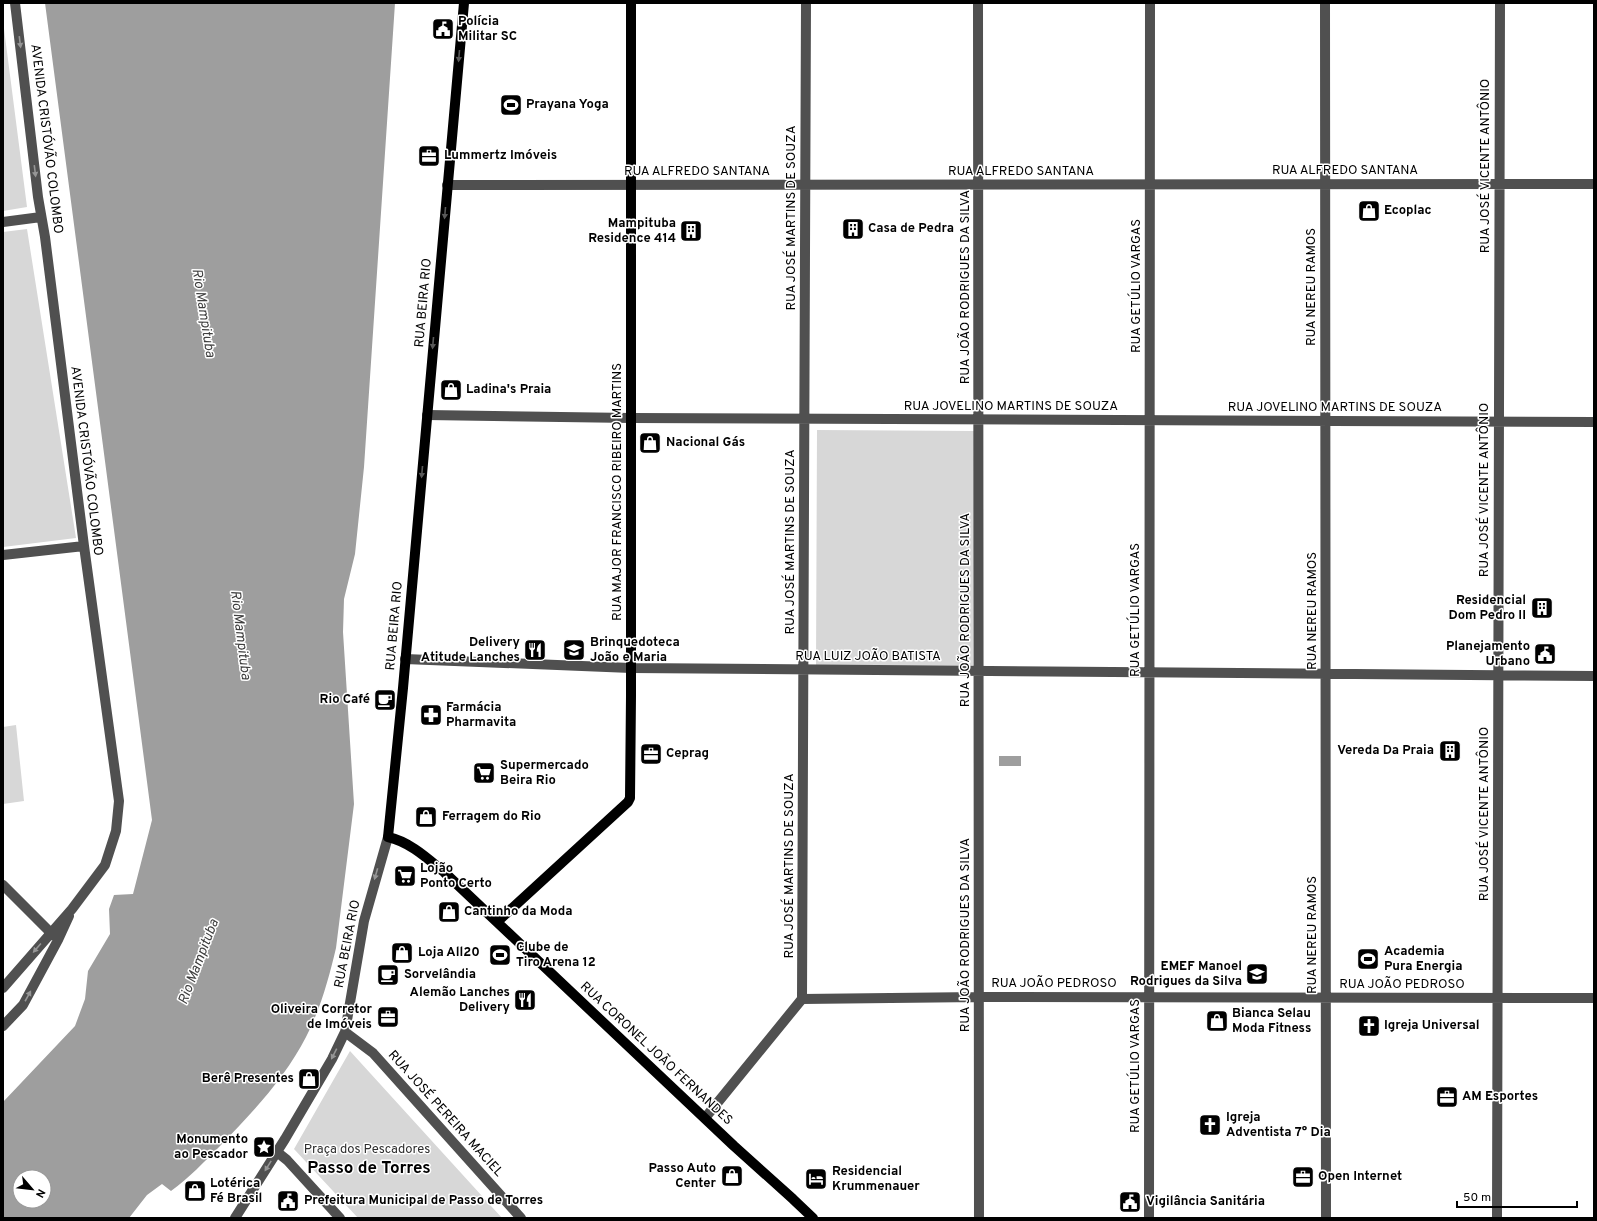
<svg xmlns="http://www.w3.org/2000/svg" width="1597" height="1221" viewBox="0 0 1597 1221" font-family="Overpass,sans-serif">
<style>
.green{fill:#d7d7d7}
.water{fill:#9e9e9e;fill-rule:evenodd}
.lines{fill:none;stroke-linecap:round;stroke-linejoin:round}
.minor{stroke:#505050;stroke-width:10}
.major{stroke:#000;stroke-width:10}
.oneway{fill:#969696}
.oneway2{fill:#595959}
.labels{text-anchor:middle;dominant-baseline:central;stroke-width:3;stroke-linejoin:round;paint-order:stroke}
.poi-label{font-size:13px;font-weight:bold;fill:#000;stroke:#fff;text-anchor:start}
.street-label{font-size:13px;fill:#000;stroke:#fff}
.park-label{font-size:13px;fill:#2e2e2e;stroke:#fff}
.water-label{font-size:14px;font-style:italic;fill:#3f3f3f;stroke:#fff}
.district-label{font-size:17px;font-weight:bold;fill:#000;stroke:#fff}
</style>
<rect width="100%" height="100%" fill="#fff"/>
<!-- green -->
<path class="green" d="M3,21L27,207L3,211Z
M27,229L76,538L3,547V232Z
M817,430L975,431L973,667H816Z
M16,725L24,801L3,804V727Z
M350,1051L502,1218H358L294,1149Z"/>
<!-- water -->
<path class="water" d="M45,3H395L364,467L355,554L344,599L343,632L354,804L336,948C329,978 320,1010 306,1037C285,1078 252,1113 220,1146C204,1162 189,1178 171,1191L162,1184L147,1195L129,1218H3V1102L75,1026L85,999L88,971L110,934L109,909L114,895L133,894L152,820ZM20,1177H44V1201H20Z
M999,756H1021V766H999Z"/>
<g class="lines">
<!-- minor -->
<path class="minor" d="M978,3L979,1218
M1325,3L1326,1218
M447,185L1594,184
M3,222L41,217
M427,415L631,418L1594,422
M3,555L84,546
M405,659L631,668L1594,676
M3,885L54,936
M3,988L72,909L105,865L116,831L119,801L84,546L45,237L38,197L15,3
M802,999L979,997L1594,998
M3,1026L23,1005L58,940L69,916
M345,1032L373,1053L521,1218
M705,1118L802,999L806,3
M277,1152L287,1160L340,1218
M235,1218L285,1139L332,1059L345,1032L364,921L388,837
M1149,1218L1150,3
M1497,1218L1500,3"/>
<!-- major -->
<path class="major" d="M464,3L403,688L388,837C410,842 427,858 444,872L734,1146L793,1199L813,1218
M497,922L628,802L630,798L631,696V3"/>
</g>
<!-- one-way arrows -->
<defs><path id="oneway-solid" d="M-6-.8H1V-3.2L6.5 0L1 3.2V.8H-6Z"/></defs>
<g class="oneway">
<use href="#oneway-solid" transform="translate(20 42) rotate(83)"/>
<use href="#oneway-solid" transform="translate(35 171) rotate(83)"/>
<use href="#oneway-solid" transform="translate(376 874) rotate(106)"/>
<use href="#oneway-solid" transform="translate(37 948) rotate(131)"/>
<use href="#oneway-solid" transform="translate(28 996) rotate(-61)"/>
<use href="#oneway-solid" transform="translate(334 1054) rotate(117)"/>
<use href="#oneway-solid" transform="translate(268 1166) rotate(122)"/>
</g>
<g class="oneway2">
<use href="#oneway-solid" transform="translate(459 56) rotate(95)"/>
<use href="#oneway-solid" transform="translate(445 213) rotate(95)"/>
<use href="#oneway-solid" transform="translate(433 343) rotate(95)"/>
<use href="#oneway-solid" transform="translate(422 472) rotate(95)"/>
</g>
<!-- icons -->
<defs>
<g id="civic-square" transform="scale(1.15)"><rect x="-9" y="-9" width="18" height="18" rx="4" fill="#000" stroke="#fff"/><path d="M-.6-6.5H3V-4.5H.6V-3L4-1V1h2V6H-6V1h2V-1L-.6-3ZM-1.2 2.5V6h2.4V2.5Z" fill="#fff"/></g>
<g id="stadium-square" transform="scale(1.15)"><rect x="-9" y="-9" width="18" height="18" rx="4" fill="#000" stroke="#fff"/><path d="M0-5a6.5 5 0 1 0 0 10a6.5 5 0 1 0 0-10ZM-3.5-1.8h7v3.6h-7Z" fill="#fff"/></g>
<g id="office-square" transform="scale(1.15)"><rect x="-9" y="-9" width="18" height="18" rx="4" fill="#000" stroke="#fff"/><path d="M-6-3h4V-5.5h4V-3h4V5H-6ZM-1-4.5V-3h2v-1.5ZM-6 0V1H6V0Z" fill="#fff"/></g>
<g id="shop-square" transform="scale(1.15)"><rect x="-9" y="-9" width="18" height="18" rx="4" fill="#000" stroke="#fff"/><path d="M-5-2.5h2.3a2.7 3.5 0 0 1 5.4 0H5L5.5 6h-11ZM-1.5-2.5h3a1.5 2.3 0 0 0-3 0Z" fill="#fff"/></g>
<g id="building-square" transform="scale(1.15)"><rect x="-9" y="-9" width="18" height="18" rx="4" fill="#000" stroke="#fff"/><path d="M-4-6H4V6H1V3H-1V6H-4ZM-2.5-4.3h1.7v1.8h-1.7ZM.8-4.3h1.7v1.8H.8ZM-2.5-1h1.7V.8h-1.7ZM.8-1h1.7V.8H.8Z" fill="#fff"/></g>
<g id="restaurant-square" transform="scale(1.15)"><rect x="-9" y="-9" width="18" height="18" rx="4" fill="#000" stroke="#fff"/><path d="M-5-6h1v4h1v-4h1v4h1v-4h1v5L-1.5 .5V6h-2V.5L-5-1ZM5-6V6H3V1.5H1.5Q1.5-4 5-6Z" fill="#fff"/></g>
<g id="school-square" transform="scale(1.15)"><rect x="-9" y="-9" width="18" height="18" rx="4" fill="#000" stroke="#fff"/><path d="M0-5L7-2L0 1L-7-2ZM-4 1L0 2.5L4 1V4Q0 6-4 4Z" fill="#fff"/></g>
<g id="cafe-square" transform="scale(1.15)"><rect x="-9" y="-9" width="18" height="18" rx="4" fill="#000" stroke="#fff"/><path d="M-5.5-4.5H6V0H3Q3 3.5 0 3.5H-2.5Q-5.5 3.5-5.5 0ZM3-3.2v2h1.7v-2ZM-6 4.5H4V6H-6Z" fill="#fff"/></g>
<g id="pharmacy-square" transform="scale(1.15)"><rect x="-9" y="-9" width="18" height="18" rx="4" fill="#000" stroke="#fff"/><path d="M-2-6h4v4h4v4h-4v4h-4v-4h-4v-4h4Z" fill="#fff"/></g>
<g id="supermarket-square" transform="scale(1.15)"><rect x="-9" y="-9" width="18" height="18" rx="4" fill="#000" stroke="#fff"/><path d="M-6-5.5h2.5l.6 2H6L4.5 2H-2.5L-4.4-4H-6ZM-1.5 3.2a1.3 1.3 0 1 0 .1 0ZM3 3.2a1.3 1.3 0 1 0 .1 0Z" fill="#fff"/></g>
<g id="church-square" transform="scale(1.15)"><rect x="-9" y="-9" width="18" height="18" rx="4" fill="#000" stroke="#fff"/><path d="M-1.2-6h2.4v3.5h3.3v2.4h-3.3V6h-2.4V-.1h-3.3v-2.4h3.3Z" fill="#fff"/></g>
<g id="sight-square" transform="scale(1.15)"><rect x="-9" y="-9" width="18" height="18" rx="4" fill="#000" stroke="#fff"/><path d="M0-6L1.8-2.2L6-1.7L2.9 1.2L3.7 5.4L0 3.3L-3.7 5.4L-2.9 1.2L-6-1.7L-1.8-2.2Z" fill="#fff"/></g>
<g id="hotel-square" transform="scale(1.15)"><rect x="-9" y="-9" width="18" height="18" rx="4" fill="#000" stroke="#fff"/><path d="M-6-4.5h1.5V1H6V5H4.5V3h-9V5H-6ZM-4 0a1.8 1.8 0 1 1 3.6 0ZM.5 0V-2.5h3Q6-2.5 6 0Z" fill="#fff"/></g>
</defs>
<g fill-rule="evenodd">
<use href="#civic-square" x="443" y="29"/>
<use href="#stadium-square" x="511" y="105"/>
<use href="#office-square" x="429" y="156"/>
<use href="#shop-square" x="1369" y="211"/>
<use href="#building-square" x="853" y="229"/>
<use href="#building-square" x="691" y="231"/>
<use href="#shop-square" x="451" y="390"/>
<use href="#shop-square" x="650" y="443"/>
<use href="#building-square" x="1542" y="608"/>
<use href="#restaurant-square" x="535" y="650"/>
<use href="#school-square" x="574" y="650"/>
<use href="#civic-square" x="1545" y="654"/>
<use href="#cafe-square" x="385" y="700"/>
<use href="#pharmacy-square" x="431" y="715"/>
<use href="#building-square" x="1450" y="751"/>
<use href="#office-square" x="651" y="754"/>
<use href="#supermarket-square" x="484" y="773"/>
<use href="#shop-square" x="426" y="817"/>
<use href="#supermarket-square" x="405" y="876"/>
<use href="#shop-square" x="449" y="912"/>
<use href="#shop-square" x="402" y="953"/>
<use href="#stadium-square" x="500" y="955"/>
<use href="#stadium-square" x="1368" y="959"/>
<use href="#school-square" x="1257" y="974"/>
<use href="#cafe-square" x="388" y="975"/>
<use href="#restaurant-square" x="525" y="1000"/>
<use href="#office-square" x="388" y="1017"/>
<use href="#shop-square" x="1217" y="1021"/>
<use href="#church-square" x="1369" y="1026"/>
<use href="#shop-square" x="309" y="1079"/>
<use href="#office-square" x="1447" y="1097"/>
<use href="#church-square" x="1210" y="1125"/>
<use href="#sight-square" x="264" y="1147"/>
<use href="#shop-square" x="732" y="1176"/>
<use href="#office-square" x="1303" y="1177"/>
<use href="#hotel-square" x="816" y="1179"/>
<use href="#shop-square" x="195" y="1191"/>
<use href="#civic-square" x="288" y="1201"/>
<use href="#civic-square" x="1130" y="1202"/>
</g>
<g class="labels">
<!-- poi labels -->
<g class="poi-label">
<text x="458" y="22">Polícia<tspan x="458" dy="15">Militar SC</tspan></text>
<text x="526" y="105">Prayana Yoga</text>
<text x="444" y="156">Lummertz Imóveis</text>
<text x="1384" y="211">Ecoplac</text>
<text x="676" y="224" text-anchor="end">Mampituba<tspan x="676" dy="15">Residence 414</tspan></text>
<text x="868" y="229">Casa de Pedra</text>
<text x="466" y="390">Ladina's Praia</text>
<text x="666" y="443">Nacional Gás</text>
<text x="1526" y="601" text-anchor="end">Residencial<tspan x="1526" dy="15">Dom Pedro II</tspan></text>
<text x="520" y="643" text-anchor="end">Delivery<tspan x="520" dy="15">Atitude Lanches</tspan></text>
<text x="590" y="643">Brinquedoteca<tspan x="590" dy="15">João e Maria</tspan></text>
<text x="1530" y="647" text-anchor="end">Planejamento<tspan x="1530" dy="15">Urbano</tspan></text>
<text x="370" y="700" text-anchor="end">Rio Café</text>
<text x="446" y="708">Farmácia<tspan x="446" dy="15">Pharmavita</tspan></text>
<text x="1434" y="751" text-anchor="end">Vereda Da Praia</text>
<text x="666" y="754">Ceprag</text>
<text x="500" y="766">Supermercado<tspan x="500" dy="15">Beira Rio</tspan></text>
<text x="442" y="817">Ferragem do Rio</text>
<text x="420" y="869">Lojão<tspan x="420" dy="15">Ponto Certo</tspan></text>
<text x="464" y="912">Cantinho da Moda</text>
<text x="516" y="948">Clube de<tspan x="516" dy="15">Tiro Arena 12</tspan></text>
<text x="1384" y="952">Academia<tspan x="1384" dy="15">Pura Energia</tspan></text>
<text x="418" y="953">Loja All20</text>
<text x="1242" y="967" text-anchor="end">EMEF Manoel<tspan x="1242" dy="15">Rodrigues da Silva</tspan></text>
<text x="404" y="975">Sorvelândia</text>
<text x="510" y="993" text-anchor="end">Alemão Lanches<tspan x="510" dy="15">Delivery</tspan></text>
<text x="372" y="1010" text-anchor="end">Oliveira Corretor<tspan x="372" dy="15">de Imóveis</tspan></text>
<text x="1232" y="1014">Bianca Selau<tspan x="1232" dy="15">Moda Fitness</tspan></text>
<text x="1384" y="1026">Igreja Universal</text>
<text x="294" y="1079" text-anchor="end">Berê Presentes</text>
<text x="1462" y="1097">AM Esportes</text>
<text x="1226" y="1118">Igreja<tspan x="1226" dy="15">Adventista 7° Dia</tspan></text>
<text x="248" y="1140" text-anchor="end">Monumento<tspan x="248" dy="15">ao Pescador</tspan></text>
<text x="716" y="1169" text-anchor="end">Passo Auto<tspan x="716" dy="15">Center</tspan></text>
<text x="832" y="1172">Residencial<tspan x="832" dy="15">Krummenauer</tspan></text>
<text x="1318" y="1177">Open Internet</text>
<text x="210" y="1184">Lotérica<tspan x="210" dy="15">Fé Brasil</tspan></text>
<text x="304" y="1201">Prefeitura Municipal de Passo de Torres</text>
<text x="1146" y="1202">Vigilância Sanitária</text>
</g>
<!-- street labels -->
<g class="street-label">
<text transform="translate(46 139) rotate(83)">AVENIDA CRISTÓVÃO COLOMBO</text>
<text transform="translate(1486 166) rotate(-90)">RUA JOSÉ VICENTE ANTÔNIO</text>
<text x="1345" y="171">RUA ALFREDO SANTANA</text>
<text x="697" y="172">RUA ALFREDO SANTANA</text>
<text x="1021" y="172">RUA ALFREDO SANTANA</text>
<text transform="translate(792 218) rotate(-90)">RUA JOSÉ MARTINS DE SOUZA</text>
<text transform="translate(1137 286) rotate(-90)">RUA GETÚLIO VARGAS</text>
<text transform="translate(966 287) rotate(-90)">RUA JOÃO RODRIGUES DA SILVA</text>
<text transform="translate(1312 287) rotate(-90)">RUA NEREU RAMOS</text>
<text transform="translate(424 303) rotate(-85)">RUA BEIRA RIO</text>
<text x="1011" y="407">RUA JOVELINO MARTINS DE SOUZA</text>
<text x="1335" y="408">RUA JOVELINO MARTINS DE SOUZA</text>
<text transform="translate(86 461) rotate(83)">AVENIDA CRISTÓVÃO COLOMBO</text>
<text transform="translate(1485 490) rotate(-90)">RUA JOSÉ VICENTE ANTÔNIO</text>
<text transform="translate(618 492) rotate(-90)">RUA MAJOR FRANCISCO RIBEIRO MARTINS</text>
<text transform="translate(791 542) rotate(-90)">RUA JOSÉ MARTINS DE SOUZA</text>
<text transform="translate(966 610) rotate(-90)">RUA JOÃO RODRIGUES DA SILVA</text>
<text transform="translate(1136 610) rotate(-90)">RUA GETÚLIO VARGAS</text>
<text transform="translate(1313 611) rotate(-90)">RUA NEREU RAMOS</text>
<text transform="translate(395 626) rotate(-85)">RUA BEIRA RIO</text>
<text x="868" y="657">RUA LUIZ JOÃO BATISTA</text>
<text transform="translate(1485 814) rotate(-90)">RUA JOSÉ VICENTE ANTÔNIO</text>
<text transform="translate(790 866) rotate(-90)">RUA JOSÉ MARTINS DE SOUZA</text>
<text transform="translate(966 935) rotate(-90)">RUA JOÃO RODRIGUES DA SILVA</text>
<text transform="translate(1313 935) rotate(-90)">RUA NEREU RAMOS</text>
<text transform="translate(348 944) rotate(-79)">RUA BEIRA RIO</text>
<text x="1054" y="984">RUA JOÃO PEDROSO</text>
<text x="1402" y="985">RUA JOÃO PEDROSO</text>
<text transform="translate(656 1054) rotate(43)">RUA CORONEL JOÃO FERNANDES</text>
<text transform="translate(1136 1066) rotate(-90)">RUA GETÚLIO VARGAS</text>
<text transform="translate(445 1114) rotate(48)">RUA JOSÉ PEREIRA MACIEL</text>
</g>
<!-- park labels -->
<g class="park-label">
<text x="367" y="1150">Praça dos Pescadores</text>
</g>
<!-- water labels -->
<g class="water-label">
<text transform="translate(203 313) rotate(81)">Rio Mampituba</text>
<text transform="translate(240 635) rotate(83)">Rio Mampituba</text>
<text transform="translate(199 962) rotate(-69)">Rio Mampituba</text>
</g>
<!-- district labels -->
<g class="district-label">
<text x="369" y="1169">Passo de Torres</text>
</g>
</g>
<!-- border -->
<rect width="1597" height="1221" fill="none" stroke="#000000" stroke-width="8"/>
<!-- north arrow -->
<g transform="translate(32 1189) rotate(118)"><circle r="19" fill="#ffffff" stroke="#999999"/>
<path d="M0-3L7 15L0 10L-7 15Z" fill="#000000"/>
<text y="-6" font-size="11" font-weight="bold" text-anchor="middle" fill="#000000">N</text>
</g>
<!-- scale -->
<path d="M1457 1201v6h120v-6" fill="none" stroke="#000000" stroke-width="2"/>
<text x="1463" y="1201" font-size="12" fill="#000000" stroke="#ffffff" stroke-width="3" paint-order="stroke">50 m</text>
</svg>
